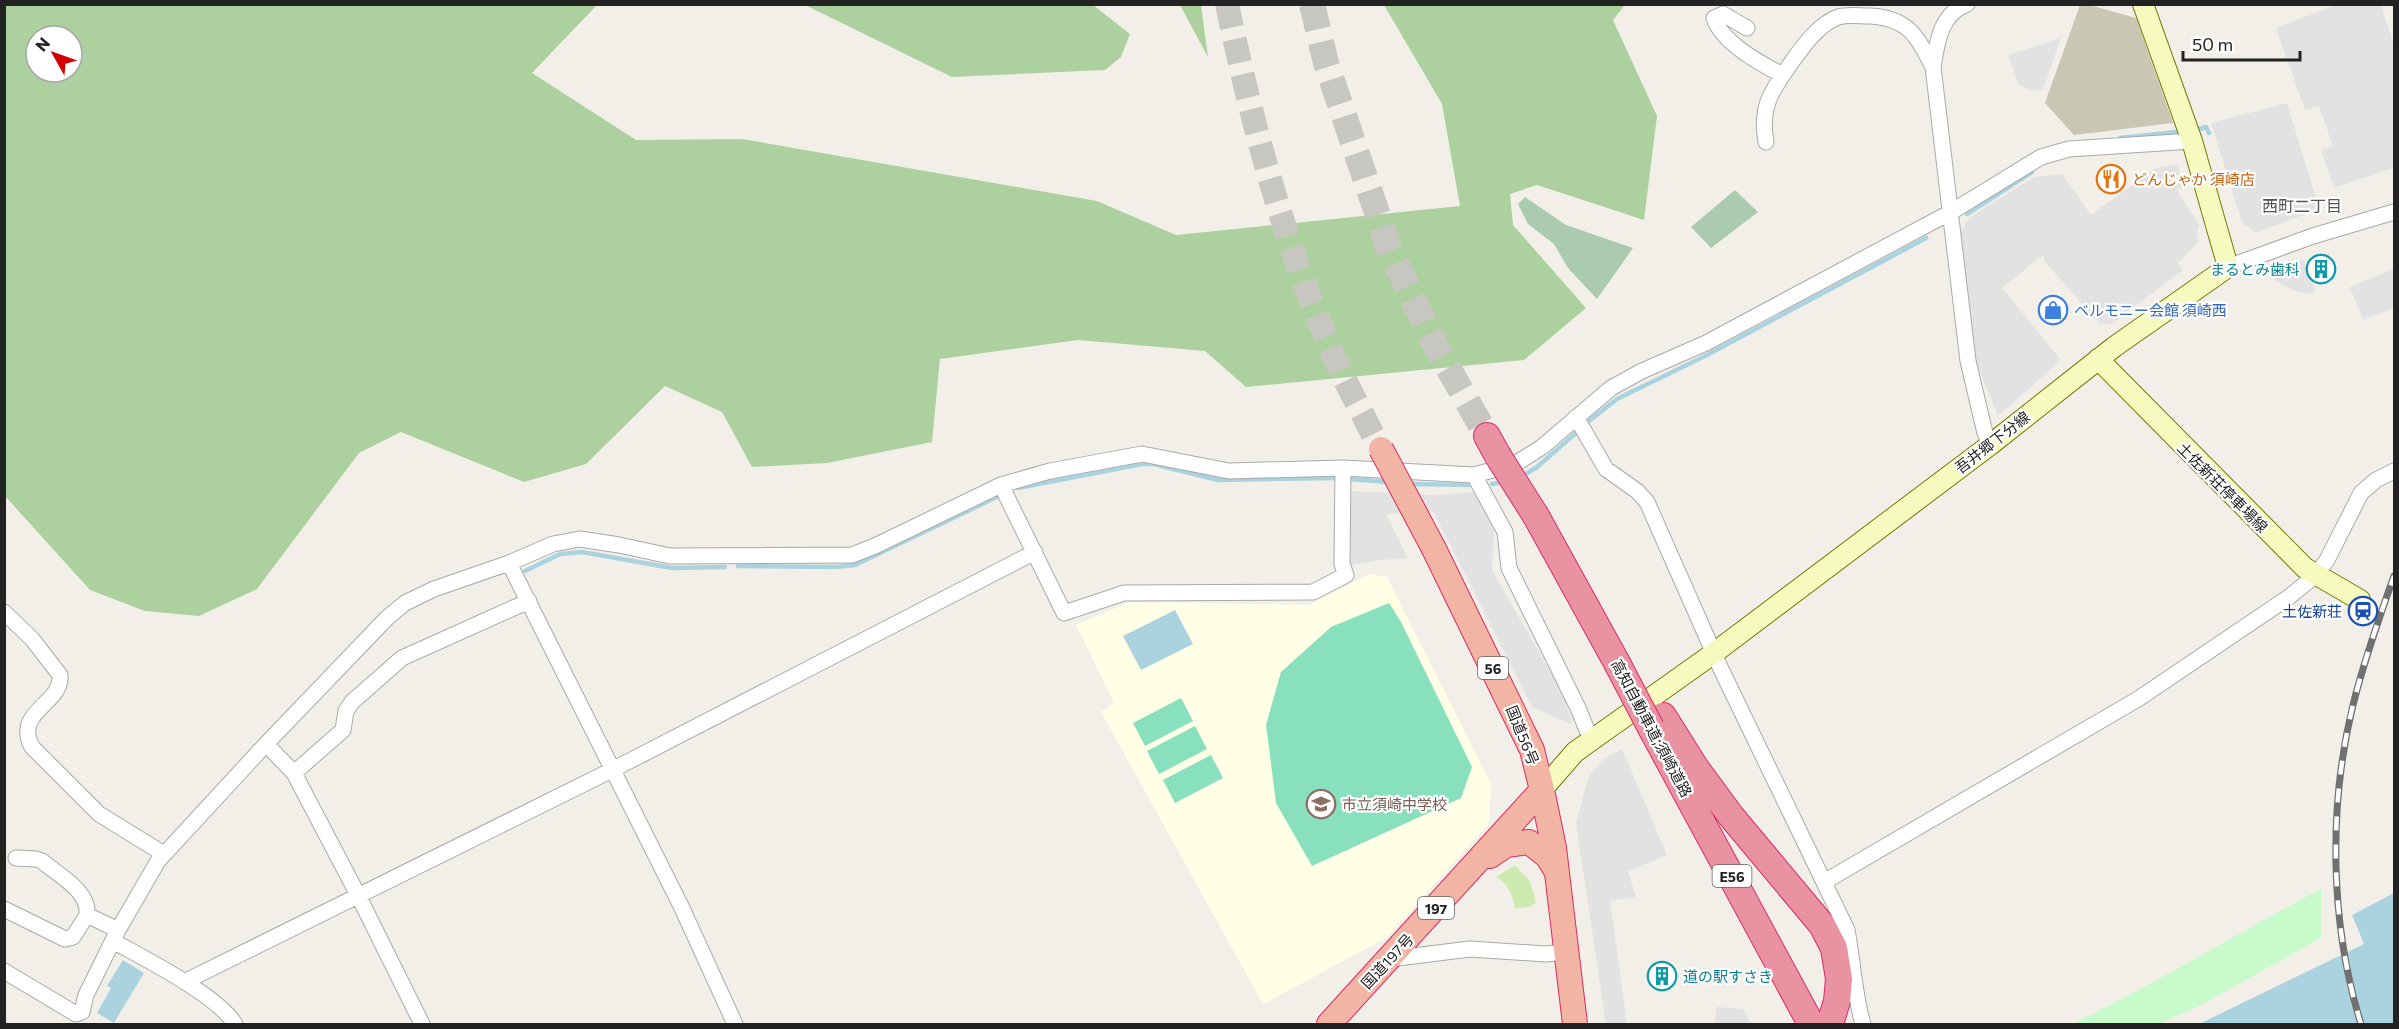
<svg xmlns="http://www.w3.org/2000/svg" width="2399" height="1029" viewBox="0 0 2399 1029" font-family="Commissioner,'Noto Sans JP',sans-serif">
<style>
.education{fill:#ffffe5}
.construction{fill:#c7c7b4}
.grass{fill:#cdebb0}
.forest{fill:#add19e;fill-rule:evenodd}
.cemetery{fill:#aacbaf}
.park{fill:#c8facc}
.pitch{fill:#88e0be}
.parking{fill:#e2e2e2}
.water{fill:#aad3df}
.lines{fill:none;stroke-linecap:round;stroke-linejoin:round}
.stream{stroke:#aad3df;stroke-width:4.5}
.trunk-tunnel{stroke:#c8c6c1;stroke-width:24;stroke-dasharray:24 12;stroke-linecap:butt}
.motorway-tunnel{stroke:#c8c6c1;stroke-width:26;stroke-dasharray:26 13;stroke-linecap:butt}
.minor-casing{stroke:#a9a9a9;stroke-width:17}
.secondary-casing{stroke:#707d05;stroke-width:22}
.trunk-casing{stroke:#dc2a67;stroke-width:26}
.motorway-casing{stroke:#dc2a67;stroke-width:28}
.minor{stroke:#fff;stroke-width:15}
.secondary{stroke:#f7fabf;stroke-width:20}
.trunk{stroke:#f2b4a3;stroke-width:24}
.motorway{stroke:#e892a2;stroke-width:26}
.rail-casing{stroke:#707070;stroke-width:7}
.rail{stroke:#fff;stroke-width:4.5;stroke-dasharray:14;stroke-linecap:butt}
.trunk-bridge-casing{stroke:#dc2a67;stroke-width:26;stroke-linecap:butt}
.motorway-bridge-casing{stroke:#dc2a67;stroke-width:28;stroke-linecap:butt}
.trunk-bridge{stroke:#f2b4a3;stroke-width:24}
.motorway-bridge{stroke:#e892a2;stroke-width:26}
.labels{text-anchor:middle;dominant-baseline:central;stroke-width:4.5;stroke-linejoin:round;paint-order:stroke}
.shield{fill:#fff;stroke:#646464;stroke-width:1.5}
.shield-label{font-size:14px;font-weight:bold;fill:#222}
.food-label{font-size:15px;fill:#c56008;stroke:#fff;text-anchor:start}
.culture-label{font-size:15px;fill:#0d838f;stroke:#fff;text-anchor:end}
.shop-label{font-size:15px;fill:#366cbe;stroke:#fff;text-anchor:start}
.street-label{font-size:15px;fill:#222;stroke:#fff}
.transit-label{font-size:15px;fill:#164399;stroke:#fff;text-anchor:end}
.education-label{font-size:15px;fill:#785e54;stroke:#fff;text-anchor:start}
.neighbourhood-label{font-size:16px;fill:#555;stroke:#fff}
</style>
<rect width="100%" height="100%" fill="#f2efe9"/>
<!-- education -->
<path class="education" d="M1369,574L1387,577L1491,784L1489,824L1386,938L1263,1004L1101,712L1114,703L1076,625L1130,602L1309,605Z"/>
<!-- construction -->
<path class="construction" d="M2080,5H2089L2136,18L2173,123L2074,135L2045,103Z"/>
<!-- grass -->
<path class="grass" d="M1515,865L1530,881L1536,902L1532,906L1515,909C1513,896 1508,884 1496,877Z"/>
<!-- forest -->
<path class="forest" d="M4,5H597L532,73L636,140L742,139L1097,201L1176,235L1460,206L1442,104L1384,5H1625L1613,20L1657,116L1644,220L1537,185L1510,194L1513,225L1586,308L1524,360L1246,387L1205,351L1078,340L940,359L932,442L827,463L752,467L722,412L665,386L586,464L524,482L401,432L359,453L257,589L199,616L145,611L90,590L5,496ZM36,36H72V72H36Z
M805,5H1093L1130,34L1121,57L1105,70L952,77Z
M1180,5H1201L1208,57Z"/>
<!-- cemetery -->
<path class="cemetery" d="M1735,190L1758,212L1711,248L1691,227Z
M1525,197L1566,225L1633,248L1597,299L1568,268L1554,244L1528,224L1518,204Z"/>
<!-- park -->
<path class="park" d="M2321,889V938L2201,1005L2159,1024H2072C2157,983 2237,933 2321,889Z"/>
<!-- pitch -->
<path class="pitch" d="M1389,603L1401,622L1472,767L1461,798L1312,866L1276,803L1266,725L1281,672L1331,627Z
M1181,698L1193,721L1145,746L1133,723Z
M1195,726L1207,749L1159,774L1147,751Z
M1211,755L1223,778L1175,803L1163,780Z"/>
<!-- parking -->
<path class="parking" d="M2338,4L2367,5L2368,6L2381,5L2394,45V168L2334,188L2321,150L2333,146L2319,106L2305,110L2276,28Z
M2061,38L2043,89L2032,91L2019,85L2008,55Z
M2287,103L2319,209L2256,233L2242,222L2211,123Z
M2177,164L2184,186L2177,190L2199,225L2196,236L2199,241L2178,263L2183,270L2112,324H2100L2045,262L2043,255L2002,288L2061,360L1998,416L1975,360L1960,233L1969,218L2034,177L2062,174L2091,215L2156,168Z
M2303,259L2316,291L2309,294L2297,292L2274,280L2270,272Z
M2394,269V308L2363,320L2350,287Z
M1348,491L1435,495L1474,492L1494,530L1492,570L1564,696L1573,725L1532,707L1433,511L1386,514L1408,558L1380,560L1348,566Z
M1622,749L1667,855L1628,871L1636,897L1610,901L1627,1024H1606L1576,823L1589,776L1603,760Z
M1717,1007L1743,1009L1751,1024H1714Z"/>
<!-- water -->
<path class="water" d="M1175,610L1193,644L1141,670L1123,636Z
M2394,893V1024H2199L2364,944L2352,915Z
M123,960L144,973L114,1023L97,1013L111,988L107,986Z"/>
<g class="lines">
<!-- stream -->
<path class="stream" d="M2199,129L2206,127L2209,133
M2120,138L2176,132
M1967,214L2032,172
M1589,421L1617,399L1705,356L1926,238
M1521,477L1537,467L1577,432
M1350,479L1389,482
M1410,484L1470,485
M1492,484L1504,482
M1018,488L1142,464H1153L1218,480L1334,478
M738,566L836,567L855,565L999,496
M525,571L560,554L582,552L672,568L725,567"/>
<!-- trunk-tunnel -->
<path class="trunk-tunnel" d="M1227,4C1251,120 1282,236 1329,345C1342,377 1360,408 1375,439"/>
<!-- motorway-tunnel -->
<path class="motorway-tunnel" d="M1312,4L1326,63L1389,248L1434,343L1487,436"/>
<!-- minor casing -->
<g class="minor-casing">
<path id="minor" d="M1967,4C1940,14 1937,43 1933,67L1968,361L1985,433L1990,445
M1747,28L1723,14L1714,18C1722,43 1760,63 1782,75
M1766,142C1760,109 1770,92 1789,66C1801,49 1817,25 1838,17C1848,14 1859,16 1870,16C1908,18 1917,36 1933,67
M2228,267L2313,236L2394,212
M1576,417L1606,469L1637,491L1647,502L1720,667L1847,930C1853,961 1854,994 1863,1024
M1474,475L1505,532L1509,568L1578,708L1591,740
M1001,485L1064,613L1124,593L1313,592L1346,575L1342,564L1343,468
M509,563L681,906L735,1024
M4,612L32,639L60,675C63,704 13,711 32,747L99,814L164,854
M266,744L294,773L359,897L422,1024
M294,773L343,730L346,711L352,702L402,658L529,601
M16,858L36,859L42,861C58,875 90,891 87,915L118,930
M1824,882L2138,699L2289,597L2316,575L2327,560L2361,493L2376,480L2394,471
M4,909L65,939L73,937L87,915
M113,941C145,959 217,995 235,1024
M1389,959L1470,949L1546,954L1565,952
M4,971L76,1014L82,1012L86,995L118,930L158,861L266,744L387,618L405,603L434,589L509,563L553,544L580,539L619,545L670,556L852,555L875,546L1001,485L1050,471L1142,454L1229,471L1343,468L1474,475L1515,464L1542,447L1611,388L1642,371L1706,343L1951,212L2041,157L2069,149L2192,141
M184,982L612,770L1035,552"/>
</g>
<!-- secondary casing -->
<g class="secondary-casing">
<path id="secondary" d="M2098,359L2305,568L2360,600
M1542,790L1575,752L1714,653L1990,445L2114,347L2228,267L2192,141L2143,4"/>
</g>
<!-- trunk casing -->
<g class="trunk-casing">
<path id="trunk" d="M1434,549L1532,750L1542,790L1554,848L1575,1024
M1490,856L1506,845L1529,842L1547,856L1555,869
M1329,1024L1542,790"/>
</g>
<!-- motorway casing -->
<g class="motorway-casing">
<path id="motorway" d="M1487,436L1498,456
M1536,516L1617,663
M1663,716L1695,767L1731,816L1822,925L1834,948L1839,979L1837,1001L1830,1024
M1651,728L1811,1024"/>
</g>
<!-- minor -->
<use href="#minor" class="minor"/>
<!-- secondary -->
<use href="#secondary" class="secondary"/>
<!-- trunk -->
<use href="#trunk" class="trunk"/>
<!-- motorway -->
<use href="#motorway" class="motorway"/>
<!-- rail casing -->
<g class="rail-casing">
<path id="rail" d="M2361,1024C2330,924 2328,807 2353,705C2364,661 2379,618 2394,576"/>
</g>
<!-- rail -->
<use href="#rail" class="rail"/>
<!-- trunk-bridge casing -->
<g class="trunk-bridge-casing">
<path id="trunk-bridge" d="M1381,449L1434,549"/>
</g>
<!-- motorway-bridge casing -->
<g class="motorway-bridge-casing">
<path id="motorway-bridge" d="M1498,456L1536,516
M1617,663L1651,728"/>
</g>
<!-- trunk-bridge -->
<use href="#trunk-bridge" class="trunk-bridge"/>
<!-- motorway-bridge -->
<use href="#motorway-bridge" class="motorway-bridge"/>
</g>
<!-- icons -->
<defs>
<g id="restaurant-ring" transform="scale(1.5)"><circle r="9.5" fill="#fff" stroke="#e8710a" stroke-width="1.5"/><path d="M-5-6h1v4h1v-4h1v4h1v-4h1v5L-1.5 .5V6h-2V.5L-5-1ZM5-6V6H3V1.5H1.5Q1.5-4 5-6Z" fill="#e8710a"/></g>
<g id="building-ring" transform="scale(1.5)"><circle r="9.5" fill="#fff" stroke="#0f9aa8" stroke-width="1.5"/><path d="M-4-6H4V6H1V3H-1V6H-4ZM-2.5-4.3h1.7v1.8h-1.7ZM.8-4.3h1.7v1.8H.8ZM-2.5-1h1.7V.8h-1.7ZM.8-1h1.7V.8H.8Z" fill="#0f9aa8"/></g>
<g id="shop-ring" transform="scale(1.5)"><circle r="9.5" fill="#fff" stroke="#3f7fe0" stroke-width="1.5"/><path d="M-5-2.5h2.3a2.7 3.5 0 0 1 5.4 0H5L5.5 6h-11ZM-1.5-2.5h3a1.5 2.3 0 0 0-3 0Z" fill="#3f7fe0"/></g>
<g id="station-ring" transform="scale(1.5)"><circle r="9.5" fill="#fff" stroke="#1a4fb4" stroke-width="1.5"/><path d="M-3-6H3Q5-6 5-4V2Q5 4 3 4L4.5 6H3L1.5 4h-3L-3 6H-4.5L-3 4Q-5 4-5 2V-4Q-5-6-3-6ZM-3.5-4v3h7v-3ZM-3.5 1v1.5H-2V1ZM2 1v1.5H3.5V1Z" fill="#1a4fb4"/></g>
<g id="school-ring" transform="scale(1.5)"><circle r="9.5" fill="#fff" stroke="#8d6e63" stroke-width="1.5"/><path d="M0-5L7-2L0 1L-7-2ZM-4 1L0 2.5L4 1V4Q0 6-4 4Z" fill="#8d6e63"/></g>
</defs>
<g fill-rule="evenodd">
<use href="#restaurant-ring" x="2111" y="179"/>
<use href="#building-ring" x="2321" y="269"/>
<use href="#shop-ring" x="2053" y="310"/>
<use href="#station-ring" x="2363" y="611"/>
<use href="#school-ring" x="1321" y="804"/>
<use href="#building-ring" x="1662" y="976"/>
</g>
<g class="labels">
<!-- shield labels -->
<g class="shield">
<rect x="1478" y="657" width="30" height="22" rx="4.5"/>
<rect x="1712.5" y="865" width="39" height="22" rx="4.5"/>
<rect x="1418" y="897" width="36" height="22" rx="4.5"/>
</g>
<g class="shield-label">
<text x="1493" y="668">56</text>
<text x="1732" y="876">E56</text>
<text x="1436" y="908">197</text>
</g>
<!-- food labels -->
<g class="food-label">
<text x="2132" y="179">どんじゃか 須崎店</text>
</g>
<!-- culture labels -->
<g class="culture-label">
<text x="2300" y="269">まるとみ歯科</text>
<text x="1683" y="976" text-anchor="start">道の駅すさき</text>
</g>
<!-- shop labels -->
<g class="shop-label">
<text x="2074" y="310">ベルモニー会館 須崎西</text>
</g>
<!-- street labels -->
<g class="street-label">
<text transform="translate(1992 442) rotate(-38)">吾井郷下分線</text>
<text transform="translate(2223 487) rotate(45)">土佐新荘停車場線</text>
<text transform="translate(1652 728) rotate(62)">高知自動車道;須崎道路</text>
<text transform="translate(1523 735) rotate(68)">国道56号</text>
<text transform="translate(1387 961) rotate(-47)">国道197号</text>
</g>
<!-- transit labels -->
<g class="transit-label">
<text x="2342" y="611">土佐新荘</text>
</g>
<!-- education labels -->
<g class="education-label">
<text x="1342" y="804">市立須崎中学校</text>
</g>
<!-- neighbourhood labels -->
<g class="neighbourhood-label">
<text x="2302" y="205">西町二丁目</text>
</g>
</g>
<!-- border -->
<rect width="2399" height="1029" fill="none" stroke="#222222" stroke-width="12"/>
<!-- north arrow -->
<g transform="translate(54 54) rotate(310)"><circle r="28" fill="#ffffff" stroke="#a7a7a7" stroke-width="1.5"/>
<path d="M0-4.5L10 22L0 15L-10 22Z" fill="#d40000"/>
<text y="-9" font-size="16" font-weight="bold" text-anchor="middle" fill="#222222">N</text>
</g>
<!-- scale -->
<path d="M2183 51v9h117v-9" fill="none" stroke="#222222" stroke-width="3"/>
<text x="2192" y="51" font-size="18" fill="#222222" stroke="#ffffff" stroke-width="4.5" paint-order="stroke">50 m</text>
</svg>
